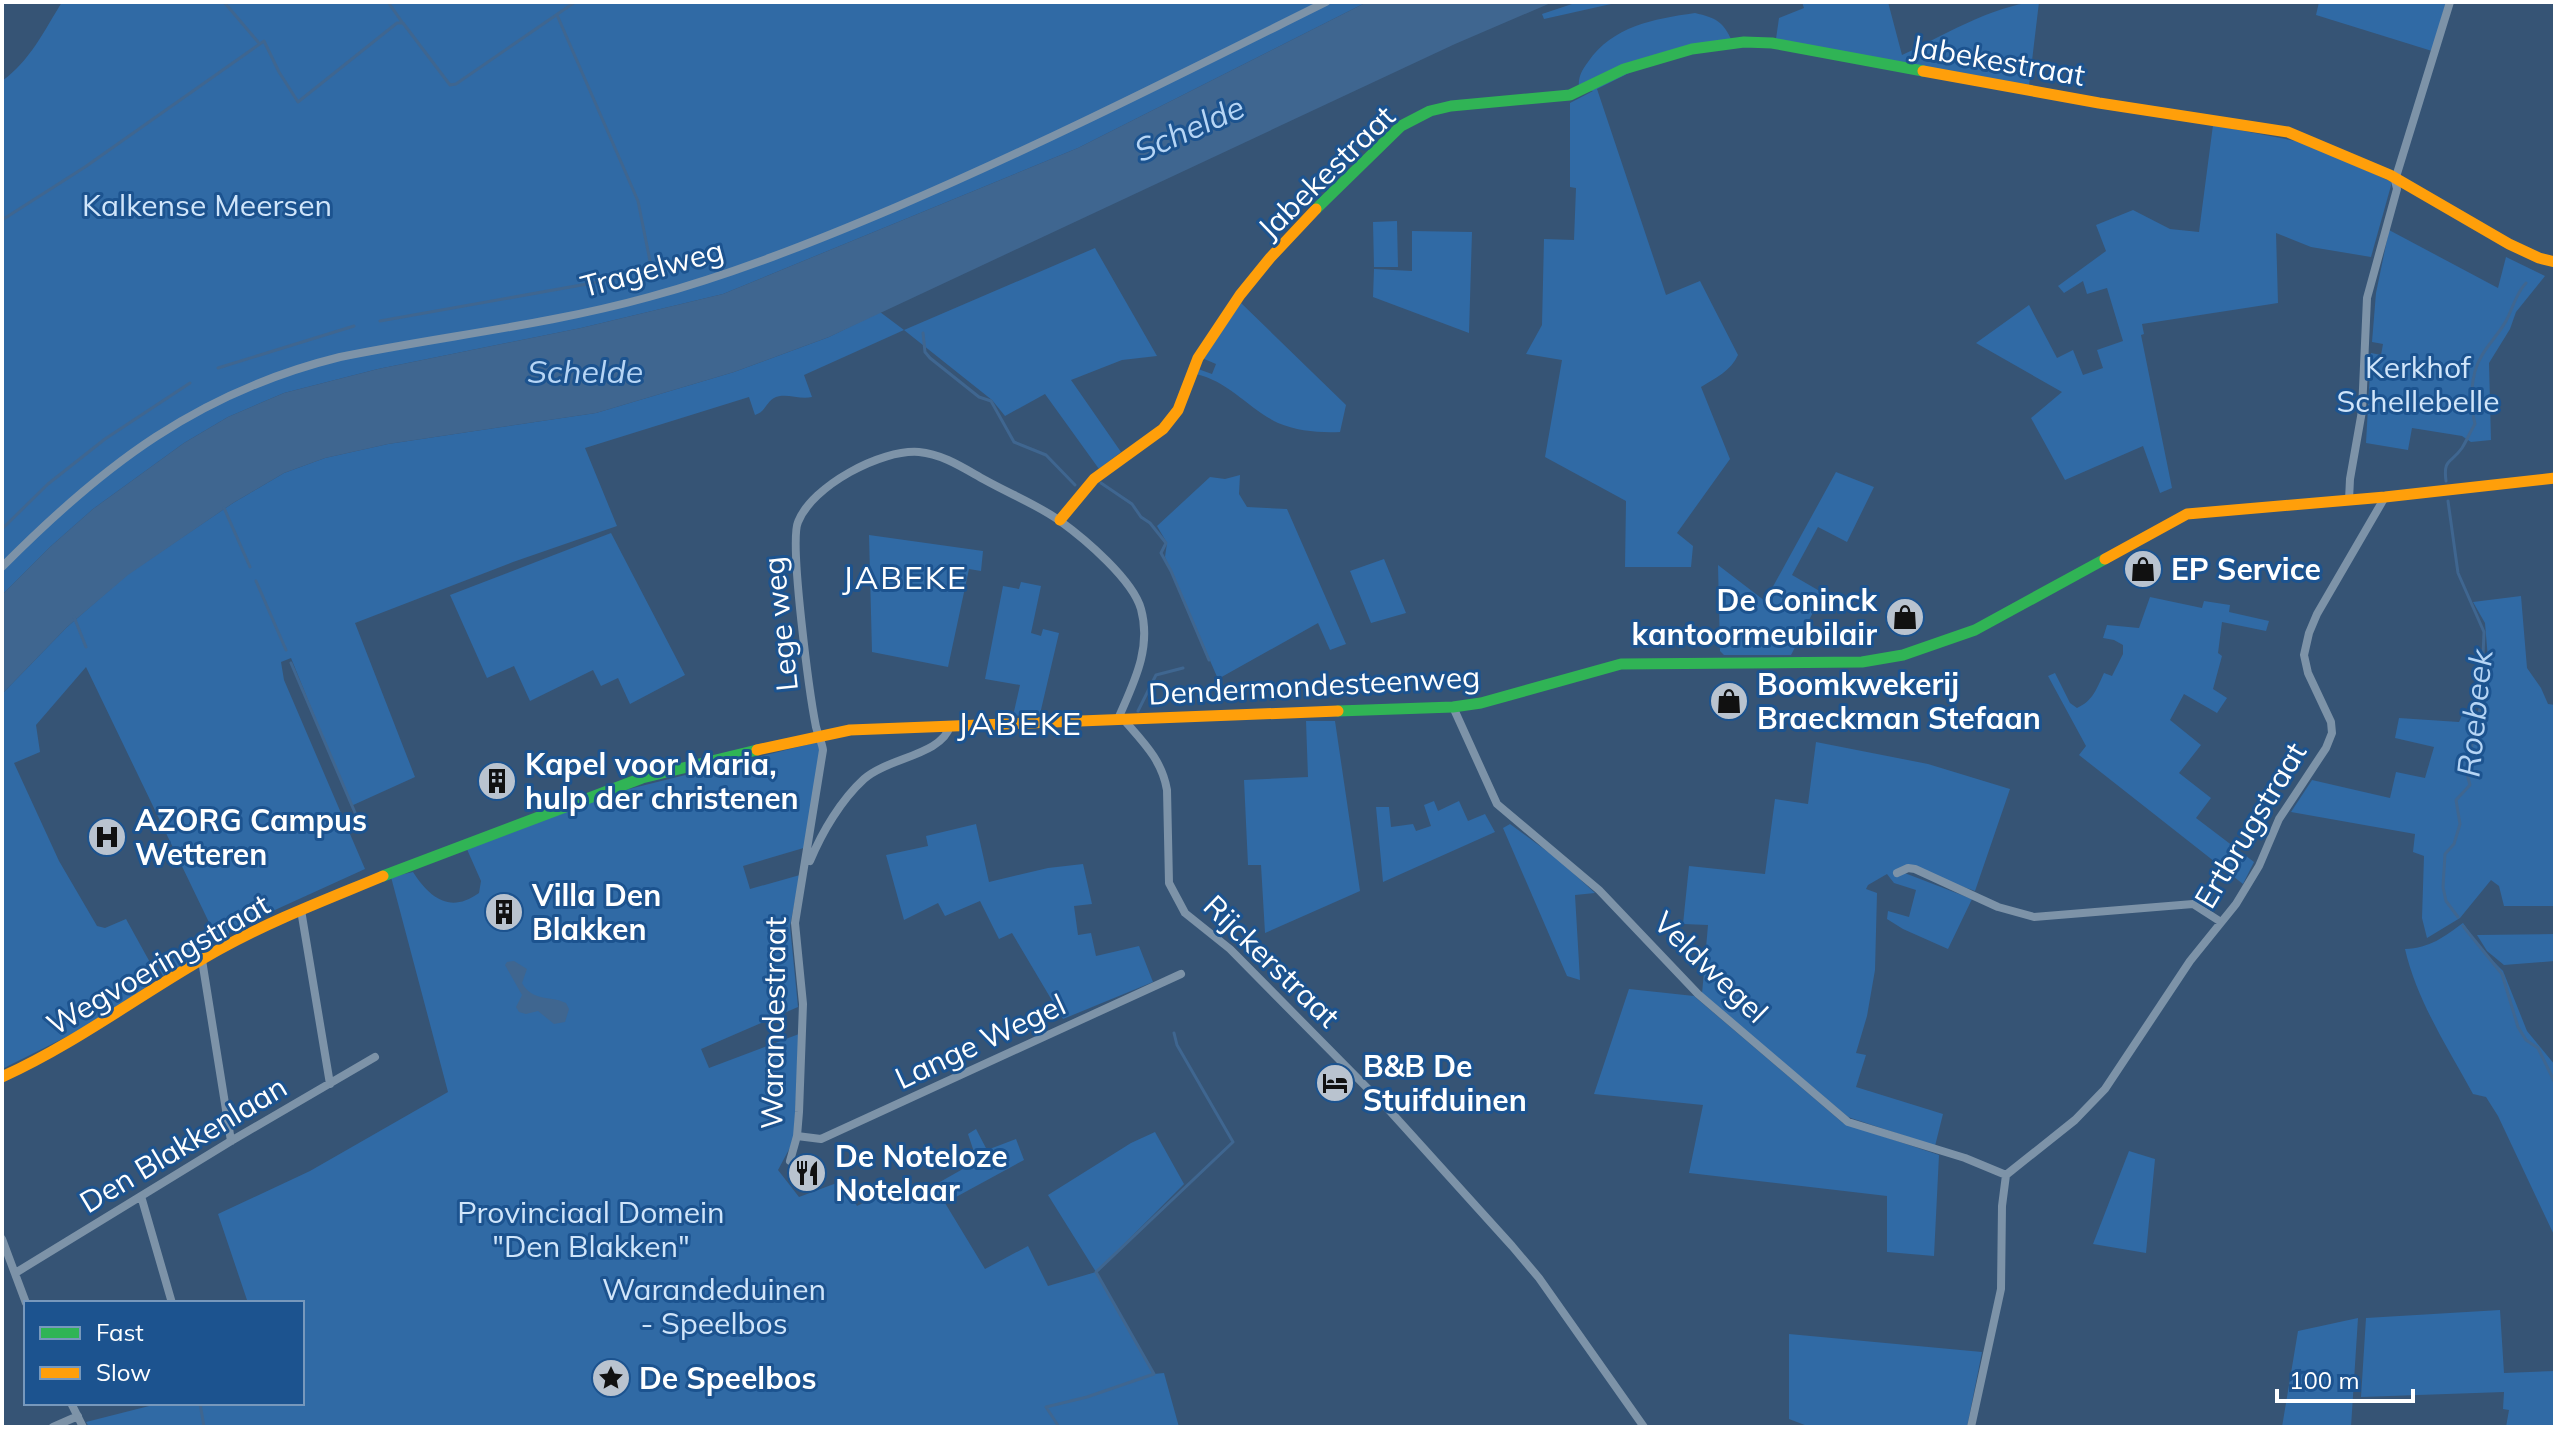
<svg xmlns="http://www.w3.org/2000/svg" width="2557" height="1429" viewBox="0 0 2557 1429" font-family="Mulish,sans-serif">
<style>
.green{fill:#306aa5}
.water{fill:#3f6690}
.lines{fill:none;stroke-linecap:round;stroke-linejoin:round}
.stream{stroke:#3f6690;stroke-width:3}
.street{stroke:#7d93a8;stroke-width:8}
.fast{stroke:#30b455;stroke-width:11}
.slow{stroke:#ff9f0a;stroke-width:11}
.labels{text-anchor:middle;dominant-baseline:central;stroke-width:6;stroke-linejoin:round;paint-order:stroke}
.street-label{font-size:30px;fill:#fff;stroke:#1c538f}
.park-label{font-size:30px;fill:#d0e5fa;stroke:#1c538f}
.poi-label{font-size:30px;font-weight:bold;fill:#fff;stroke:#1c538f;text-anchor:start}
.water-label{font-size:32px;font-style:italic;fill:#b6d5f5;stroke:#1c538f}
.neighbourhood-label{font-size:32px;letter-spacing:2px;fill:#fff;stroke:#1c538f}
</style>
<rect width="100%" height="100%" fill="#365475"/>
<!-- green -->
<path class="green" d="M62,2H1367L1078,148L723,294L581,328L378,369L284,393L228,417L184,443L93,509L50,547L2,595V81C30,61 44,31 62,2Z
M1578,2H1620L1544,19L1542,14Z
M1802,2H1888L1902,55C1940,37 1999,2 2039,2L2029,86L1776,39L1779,18L1804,8Z
M2319,2H2446L2432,51L2316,15Z
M1695,13C1716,18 1723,21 1732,41L1637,69L1597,89L1666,295L1700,281L1738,355C1731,371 1715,378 1701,387L1730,459L1677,533L1693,546L1691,567H1625L1626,501L1545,457L1562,360L1526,354L1542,325L1544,239L1574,240L1576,188L1570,187V103L1593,91H1579C1578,78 1580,73 1588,62C1613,26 1653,19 1695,13Z
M2213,125L2306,143L2392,182L2371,257L2311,247L2276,233L2278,303L2142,324L2144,334L2141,335L2172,488L2160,493L2143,446L2065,480L2031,418L2062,392L1976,343L2029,305L2057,358L2073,350L2083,375L2103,368L2097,350L2123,341L2107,288L2087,294L2083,281L2064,293L2058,286L2106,251L2096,225L2133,210L2170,229L2199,232Z
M1397,221L1398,267H1374L1373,222Z
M2389,230L2498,288L2506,257L2545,276L2516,312L2510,329L2489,363L2491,440L2471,442L2462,436L2412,428L2408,450L2366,443L2371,353L2381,355L2383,344L2372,342L2376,293Z
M1412,231L1472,232L1469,333L1373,297L1374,269L1412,271Z
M1095,248L1157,356L1122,360L1071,380L1121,452L1099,469L1045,394L1005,416L992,400L904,330L804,375L812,397C800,400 787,393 776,397C766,401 766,412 755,415L749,397L585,448L617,526L513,562L355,623L415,777L351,806L291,658L281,662L284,680L365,869L229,931V936L218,941L86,667L36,725L40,752L14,763L59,861L97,926L105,928L126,919L152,966L139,974L146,987L90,1025L2,1069V694L67,627L128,574L233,503L284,473L325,458L388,444L596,413L734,372L829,337L880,312L904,330Z
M1241,303L1346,405L1340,432C1320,433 1297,431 1278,423C1249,409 1228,381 1196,374L1198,369L1212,374L1216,364L1202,358Z
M1836,472L1874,487L1847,542L1818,527L1792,575L1823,593L1791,655H1724L1720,651L1718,565L1765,601Z
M1240,475L1239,494L1247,507L1287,509L1346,644L1330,650L1318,623L1218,679L1165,557L1167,543L1157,526L1210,477L1225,479Z
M611,533L685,675L630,704L618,678L601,686L593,670L530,701L514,666L487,678L450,595Z
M869,535L983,551L981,571L969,569L948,667L872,652Z
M1384,559L1406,613L1371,623L1350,571Z
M1021,582L1041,586L1031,633L1041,636L1043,629L1059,633L1040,714L1013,716L1020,685L985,679L1003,586L1019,589Z
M2521,596L2527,668L2541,688L2548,704L2555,705V906H2504L2499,886L2491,880L2460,918L2427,938L2422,918L2424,856L2413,852L2415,834L2291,812L2312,780L2390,798L2396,772L2425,778L2434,747L2395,738L2399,718L2459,722L2464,711H2476L2468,760L2482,712L2488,659L2485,623L2473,602Z
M2150,597L2202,608L2204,601L2230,605L2229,612L2269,621L2266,631L2222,622L2218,653L2222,656L2213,689L2227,698L2217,713L2184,694L2170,720L2201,745L2179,773L2211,798L2196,818L2254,862L2243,884L2079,755L2086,746L2048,676L2055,673L2070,703L2077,708C2093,701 2097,688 2104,673L2112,676L2123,654V645L2114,640L2103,638L2107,625L2139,628Z
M1306,721H1335L1360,891L1265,933L1261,865H1248L1244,780L1308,777Z
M818,742L821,760L807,847L743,866L750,889L800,875L790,926L798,1007L701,1049L709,1068L799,1034L794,1140L778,1170L799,1197L842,1181L857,1206L891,1189L901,1204L977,1161L968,1134L976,1129L987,1150L1016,1139L1024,1160L945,1203L985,1269L1028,1246L1048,1286L1096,1272L1048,1195L1131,1143L1155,1132L1184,1184L1096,1272L1154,1374L1164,1373L1179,1427H89L86,1422L161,1403H302V1303H248L218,1214L310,1171L448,1092L391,877L413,872C430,898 450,914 479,893L481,881L466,847L609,794Z
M1816,742L1928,764L2010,789L1975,891L1904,866L1902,872L1972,899L1948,949L1903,929L1887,919L1888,911L1909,917L1916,890L1894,883L1887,874L1868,885L1866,889L1877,893L1875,970L1867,1016L1856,1053L1866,1055L1856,1087L1943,1114L1935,1146L1848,1117L1702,994L1708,925L1683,924L1689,866L1765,874L1775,799L1808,804Z
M1434,801L1438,811L1459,801L1468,821L1485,814L1495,832L1383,882L1376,807H1389L1391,827L1413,824L1416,831L1431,826L1424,805Z
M976,824L989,882L1048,868L1083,864L1092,904L1074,906L1078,935L1091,933L1096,956L1139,946L1153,982L1063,1019L1012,933L999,939L980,901L945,916L938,903L904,920L886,855L928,846L926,836Z
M1510,824L1559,860L1595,893L1575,895L1580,980L1567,976L1503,828Z
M2463,923L2483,951L2503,971L2527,1031L2555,1065V1237L2498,1116L2486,1097L2473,1094C2448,1048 2417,1001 2405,949C2430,948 2444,937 2463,923Z
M2555,934V961L2504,965L2487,951L2477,935Z
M205,935L211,947L193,958L191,957L187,960L188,962L163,976L159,969Z
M1629,989L1694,996L1843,1123L1939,1155L1934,1256L1887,1252V1196L1689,1173L1703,1105L1594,1094Z
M2129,1151L2155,1159L2146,1253L2093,1244Z
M2500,1310L2504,1373L2555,1371V1427H2506L2509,1410L2503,1409L2504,1392L2361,1397L2366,1318Z
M2358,1318L2351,1427H2282L2298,1331Z
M1789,1334L1982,1352L1967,1427H1810L1789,1419Z"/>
<!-- water -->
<path class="water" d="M1367,2H1553L1455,44L829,337L734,372L596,413L388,444L325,458L284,473L233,503L128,575L67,627L2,694V595L50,547L93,509L184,443L228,417L284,393L378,369L581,328L723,294L1078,148Z
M514,961L527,969L522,983C533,1002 549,995 566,1003L569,1009L565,1022L554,1024L538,1011L526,1014L519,1012L516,1007L522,995L505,965L507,962Z"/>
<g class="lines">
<!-- stream -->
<path class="stream" d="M224,2L258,42
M388,2L402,22
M557,15L638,201L650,261
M2,220L85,167L264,41L279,72L298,102L397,23H403L450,85L456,84L575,2
M380,321L615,279
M923,333L925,352L930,358L979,397L991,401L1014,442L1046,455L1075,485
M218,368L354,326
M2446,481C2443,458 2451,464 2462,448C2467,440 2470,432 2475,424C2470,405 2470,375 2481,357C2488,344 2499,334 2506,321C2513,308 2516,293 2526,283
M1101,483L1132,504L1141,517L1150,523L1166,543L1161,553L1171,571L1209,660
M2448,501L2458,573L2484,632L2481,704L2466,770L2470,785L2456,800L2460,824L2454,844L2445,854L2443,887L2446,901L2458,917
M224,508L250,567
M2,529L48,484L105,439L190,383
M256,581L286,650
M74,617L86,647
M291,663L359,822
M1138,711L1156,675L1183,668
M2463,926L2502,974L2518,1027L2526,1040L2538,1048L2555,1083
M200,1403L204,1427
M1059,1427L1046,1407L1087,1397L1154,1374L1096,1272L1233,1142L1177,1045L1174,1033"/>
<!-- street -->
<path class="street" d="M2349,500L2350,479L2362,411L2367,298L2397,189L2395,180L2450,2
M2,567C103,465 198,392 340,357C443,336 548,325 649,297C733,274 814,242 894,208C1041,145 1183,73 1326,2
M1453,707L1497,804L1599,890L1698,994L1848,1122L1965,1158L2006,1175
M1124,720C1143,742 1162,760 1167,790L1169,883L1185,913L1230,949L1389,1110L1512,1246L1539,1278L1644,1427
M810,861C822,832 841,800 864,779C887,758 942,755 950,726
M1897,873L1908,868L1915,869L1998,907L2034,917L2193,904L2221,922
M301,910L330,1084
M202,960L231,1141
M797,1136L821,1139L1181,974
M790,1161L797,1136L799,1112L803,1004L795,923L823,750C822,742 818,735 816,727C810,697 789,543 798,522C812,486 881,449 919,452C943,454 965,469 985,480C1010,494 1038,505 1060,521C1085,539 1133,580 1141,609C1152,649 1133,684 1118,719
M2006,1175L2075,1120L2105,1089L2190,961L2236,904L2259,866L2279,819L2326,748L2332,733L2331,722L2308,673L2304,655L2309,633L2317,614L2385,497
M141,1196L172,1303
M2,1239L26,1303
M17,1272L231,1141L375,1057
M71,1403L83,1427
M53,1427L78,1416
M1971,1427L2001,1289L2002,1206L2006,1175"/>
<!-- fast -->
<path class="fast" d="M1316,209L1401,126L1430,111L1451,106L1570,95L1624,69L1692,49L1744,42L1772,43L1923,71
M1338,711L1453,707L1481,703L1621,664L1862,662L1903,655L1975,630L2105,559
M383,876L642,778L757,750"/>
<!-- slow -->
<path class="slow" d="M1923,71L2099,103L2288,132L2390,175L2509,244L2539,258L2555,262
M1060,520L1094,479L1163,429L1178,410L1198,358L1240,295L1270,258L1316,209
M2105,559L2187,514L2385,497L2555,478
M757,750L850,730L1338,711
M2,1077C79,1042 146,990 220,949C272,920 328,899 383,876"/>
</g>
<!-- icons -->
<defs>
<g id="shop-disc" transform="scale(2)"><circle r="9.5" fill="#b9c3cf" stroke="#1c538f"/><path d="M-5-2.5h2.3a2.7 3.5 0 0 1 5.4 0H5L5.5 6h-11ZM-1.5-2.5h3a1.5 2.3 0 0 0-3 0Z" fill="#111"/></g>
<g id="building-disc" transform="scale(2)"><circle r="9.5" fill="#b9c3cf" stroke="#1c538f"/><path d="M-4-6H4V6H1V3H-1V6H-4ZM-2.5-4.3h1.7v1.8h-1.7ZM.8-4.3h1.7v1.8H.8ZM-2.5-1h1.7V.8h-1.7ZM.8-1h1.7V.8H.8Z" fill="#111"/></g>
<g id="hospital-disc" transform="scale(2)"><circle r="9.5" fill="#b9c3cf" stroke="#1c538f"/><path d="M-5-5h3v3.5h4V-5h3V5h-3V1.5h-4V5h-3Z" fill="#111"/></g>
<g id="hotel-disc" transform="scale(2)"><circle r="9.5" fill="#b9c3cf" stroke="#1c538f"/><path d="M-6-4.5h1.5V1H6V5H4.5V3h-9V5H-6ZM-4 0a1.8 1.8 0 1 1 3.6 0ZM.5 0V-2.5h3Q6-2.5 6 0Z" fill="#111"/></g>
<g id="restaurant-disc" transform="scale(2)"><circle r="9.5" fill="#b9c3cf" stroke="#1c538f"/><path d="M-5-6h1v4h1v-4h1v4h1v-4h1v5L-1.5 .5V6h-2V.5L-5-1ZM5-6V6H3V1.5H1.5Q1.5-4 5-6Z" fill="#111"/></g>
<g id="sight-disc" transform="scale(2)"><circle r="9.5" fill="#b9c3cf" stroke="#1c538f"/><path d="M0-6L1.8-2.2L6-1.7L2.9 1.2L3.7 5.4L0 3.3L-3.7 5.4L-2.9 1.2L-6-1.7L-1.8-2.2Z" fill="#111"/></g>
</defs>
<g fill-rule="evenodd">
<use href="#shop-disc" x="2143" y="569"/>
<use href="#shop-disc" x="1905" y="617"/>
<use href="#shop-disc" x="1729" y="701"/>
<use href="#building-disc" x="497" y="781"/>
<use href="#hospital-disc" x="107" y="837"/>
<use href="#building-disc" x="504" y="912"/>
<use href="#hotel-disc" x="1335" y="1083"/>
<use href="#restaurant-disc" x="807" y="1173"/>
<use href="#sight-disc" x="611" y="1378"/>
</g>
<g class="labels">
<!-- street labels -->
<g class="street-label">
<text transform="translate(1998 60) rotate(10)">Jabekestraat</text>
<text transform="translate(1326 172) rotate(-44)">Jabekestraat</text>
<text transform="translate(652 268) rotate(-15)">Tragelweg</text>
<text transform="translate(780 624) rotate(-96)">Lege weg</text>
<text transform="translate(1314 685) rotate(-3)">Dendermondesteenweg</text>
<text transform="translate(2250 825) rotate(-59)">Ertbrugstraat</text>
<text transform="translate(1272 961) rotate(44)">Rijckerstraat</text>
<text transform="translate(158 964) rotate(-30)">Wegvoeringstraat</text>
<text transform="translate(1711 967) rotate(44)">Veldwegel</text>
<text transform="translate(773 1023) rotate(-89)">Warandestraat</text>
<text transform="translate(980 1041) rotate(-25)">Lange Wegel</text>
<text transform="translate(183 1144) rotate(-31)">Den Blakkenlaan</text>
</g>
<!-- park labels -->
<g class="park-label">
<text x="207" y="205">Kalkense Meersen</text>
<text x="2418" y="367">Kerkhof<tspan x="2418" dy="34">Schellebelle</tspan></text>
<text x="591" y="1212">Provinciaal Domein<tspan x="591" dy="34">"Den Blakken"</tspan></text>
<text x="714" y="1289">Warandeduinen<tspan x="714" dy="34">- Speelbos</tspan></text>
</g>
<!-- poi labels -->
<g class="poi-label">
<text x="2171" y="569">EP Service</text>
<text x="1877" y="600" text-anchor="end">De Coninck<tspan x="1877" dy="34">kantoormeubilair</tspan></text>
<text x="1757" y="684">Boomkwekerij<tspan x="1757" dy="34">Braeckman Stefaan</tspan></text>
<text x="525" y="764">Kapel voor Maria,<tspan x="525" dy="34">hulp der christenen</tspan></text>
<text x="135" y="820">AZORG Campus<tspan x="135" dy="34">Wetteren</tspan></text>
<text x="532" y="895">Villa Den<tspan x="532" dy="34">Blakken</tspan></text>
<text x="1363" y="1066">B&amp;B De<tspan x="1363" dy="34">Stuifduinen</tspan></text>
<text x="835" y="1156">De Noteloze<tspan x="835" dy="34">Notelaar</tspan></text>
<text x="639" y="1378">De Speelbos</text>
</g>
<!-- water labels -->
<g class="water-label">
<text transform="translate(1189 128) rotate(-24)">Schelde</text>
<text x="585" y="371">Schelde</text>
<text transform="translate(2474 713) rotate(-84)">Roebeek</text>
</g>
<!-- neighbourhood labels -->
<g class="neighbourhood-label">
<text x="905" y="577">JABEKE</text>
<text x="1020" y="723">JABEKE</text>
</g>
</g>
<!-- border -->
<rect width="2557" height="1429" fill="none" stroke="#ffffff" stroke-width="8"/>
<!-- legend -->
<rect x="24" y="1301" width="280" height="104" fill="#1c538f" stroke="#7798bc" stroke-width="2"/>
<rect x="40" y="1327" width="40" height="12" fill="#30b455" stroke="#7798bc" stroke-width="2"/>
<text x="96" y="1341" font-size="24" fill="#ffffff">Fast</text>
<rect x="40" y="1367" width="40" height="12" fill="#ff9f0a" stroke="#7798bc" stroke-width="2"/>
<text x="96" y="1381" font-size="24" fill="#ffffff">Slow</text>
<!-- scale -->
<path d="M2277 1389v12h136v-12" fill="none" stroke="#ffffff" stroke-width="4"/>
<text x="2289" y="1389" font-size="24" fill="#ffffff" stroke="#1c538f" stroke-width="6" paint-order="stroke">100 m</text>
</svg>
